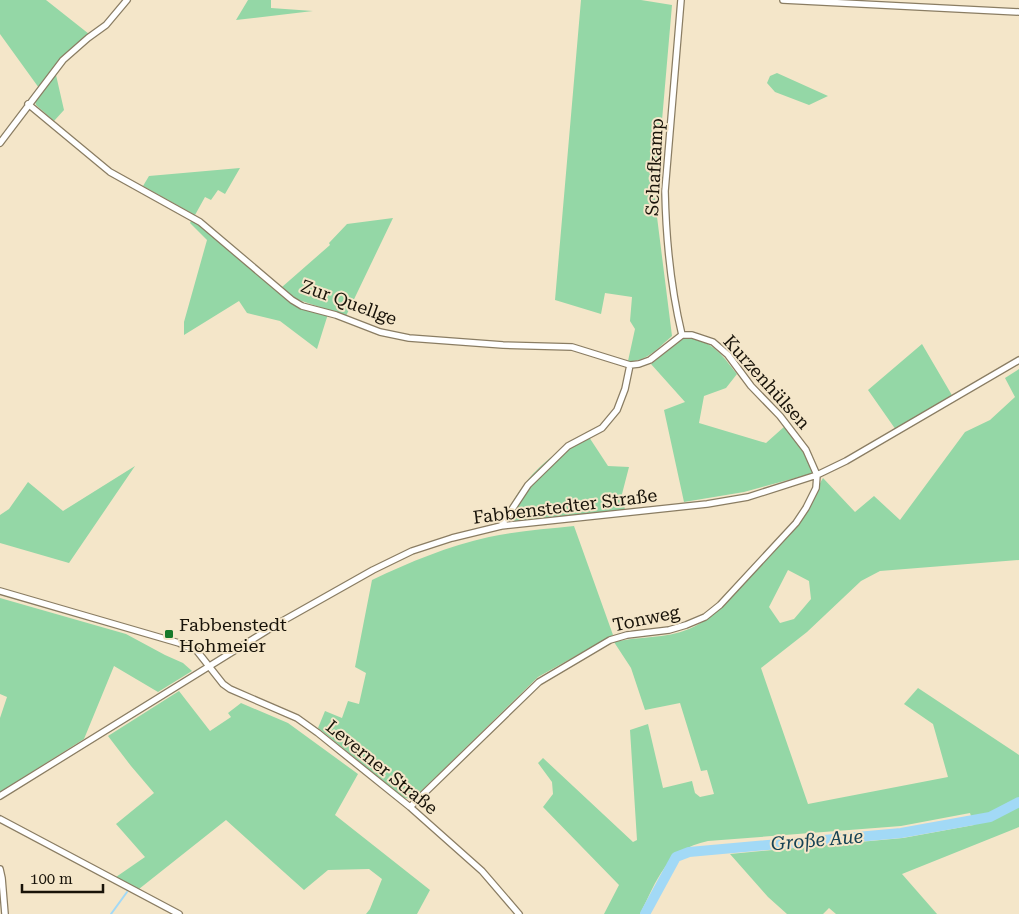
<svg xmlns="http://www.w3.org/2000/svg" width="1019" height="914" viewBox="0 0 1019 914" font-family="'Roboto Serif',serif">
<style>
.green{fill:#94d7a6;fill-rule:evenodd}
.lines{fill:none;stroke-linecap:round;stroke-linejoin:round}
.stream{stroke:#a2d9f6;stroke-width:2}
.river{stroke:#a2d9f6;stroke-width:10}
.minor-casing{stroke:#8a7d63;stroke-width:8}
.minor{stroke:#fff;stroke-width:5.5}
.poi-dot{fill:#17792a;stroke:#f4e6c9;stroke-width:2}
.labels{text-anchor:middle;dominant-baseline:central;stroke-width:4;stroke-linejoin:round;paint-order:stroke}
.street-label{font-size:18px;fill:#181309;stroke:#f4e6c9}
.poi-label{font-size:18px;fill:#181309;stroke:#f4e6c9;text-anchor:start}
.water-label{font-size:19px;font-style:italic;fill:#144154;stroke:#f4e6c9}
</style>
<rect width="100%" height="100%" fill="#f4e6c9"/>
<!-- green -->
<path class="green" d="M0,0H46L89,34L39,88L0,34Z
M248,0H271V8L313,11L236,20Z
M581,0H641L672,5L655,201L672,336C658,348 647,362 628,361L635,329L630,321L632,297L605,293L601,314L555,300Z
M777,73L828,96L809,105L775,92L767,83L770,76Z
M56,75L64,110L54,121L36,105L35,101Z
M240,168L225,194L218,190L211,200L205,197L195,215L143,186L149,176Z
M393,218L346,316L296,299L282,287L330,245L329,243L347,224Z
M192,219L199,223L291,302L328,314L317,349L280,321L247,313L239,301L184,335V322L207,240L190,223Z
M692,337C717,346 721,354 737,374L726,388L704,396L699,423L766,443L785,426L804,452L814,473L744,492L684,502L664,410L685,402L651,364L683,339Z
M922,344L953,397L896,430L868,390Z
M1019,369V560L880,571L861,581L807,632L761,668L808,804L948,777L933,724L904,704L918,688L1019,755V827L902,874L937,914H836L829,908L823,914H787L768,897L730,854L903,838L974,825L970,813L901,826L708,841C665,850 658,879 640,914H604L619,885L543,807L553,794L552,782L538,763L543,758L633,842L637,840L630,730L648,724L663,788L692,781L695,793L700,797L714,794L707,770L701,771L680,703L645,710L631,668L614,642C639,636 665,639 689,629C722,615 741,586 764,561C780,545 798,529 809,509C815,500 817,487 823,478L855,512L874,496L900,520L965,432L990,420L1015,397L1005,378ZM788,570L809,581L811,599L794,619L780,623L769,607Z
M587,434L608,466L629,467L622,494L625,510L507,523L503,517C510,507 516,495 524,485C538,465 565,445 587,434Z
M135,466L69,563L0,543V515L9,509L28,482L63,511Z
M574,526L613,635L538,677L413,799L404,798L318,728L325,711L342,718L348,701L359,704L366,673L355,667L372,580C410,562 448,546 489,537C516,531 546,529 574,526Z
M0,598L126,634L165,655L183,663L192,671L158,692L114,666L84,739L0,792V718L7,697L0,694Z
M179,691L210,731L231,717L228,713L241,703L288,723L358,774L335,815L430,890L417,914H366L370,909L382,879L369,869L328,870L304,890L226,820L139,889L116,877L145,857L116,824L154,793L131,766L108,736Z"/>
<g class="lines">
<!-- stream -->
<path class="stream" d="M111,914L127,892"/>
<!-- river -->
<path class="river" d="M645,914L676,857L689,852L901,833L990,817L1019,802"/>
<!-- minor casing -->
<g class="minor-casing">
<path id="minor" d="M681,0L665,191C666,239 671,289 682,335
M783,0L1019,12
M28,104L110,172L200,222L292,300L302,306L336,315L380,332L409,338L503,345L572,347L630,365
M0,143L63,60L88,38L106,25L127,0
M0,591L179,643L197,651L223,684L230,689L297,718L318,733L410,807L482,871L519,914
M0,796L279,623L373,570L412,551L452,538L501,526L707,504L748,497L817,475L846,461L1019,360
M410,807L539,682L610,640L627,635L669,630L686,625L705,617L720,605L796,523L806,508L816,488L817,475L806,450L780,416L751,386L728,355L713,342L692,335H682L650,360L639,364L630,365L625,389L617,410L602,428L568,446L528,485L501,526
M0,819L179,914
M0,869L2,878L5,914"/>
</g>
<!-- minor -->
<use href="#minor" class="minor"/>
</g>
<!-- markers -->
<rect class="poi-dot" x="164" y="629" width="10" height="10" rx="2.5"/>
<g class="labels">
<!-- street labels -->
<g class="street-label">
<text transform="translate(654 167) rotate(-87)">Schafkamp</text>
<text transform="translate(349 302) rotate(20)">Zur Quellge</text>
<text transform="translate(767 382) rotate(48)">Kurzenhülsen</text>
<text transform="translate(565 506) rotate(-7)">Fabbenstedter Straße</text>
<text transform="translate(646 618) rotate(-12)">Tonweg</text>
<text transform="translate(382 767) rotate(39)">Leverner Straße</text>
</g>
<!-- poi labels -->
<g class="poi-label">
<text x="179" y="624">Fabbenstedt<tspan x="179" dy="21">Hohmeier</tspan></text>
</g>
<!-- water labels -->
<g class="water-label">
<text transform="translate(817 840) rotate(-5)">Große Aue</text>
</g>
</g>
<!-- scale -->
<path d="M22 884v8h81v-8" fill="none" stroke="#181309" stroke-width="2.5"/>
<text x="30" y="884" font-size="15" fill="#181309" stroke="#f4e6c9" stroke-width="4" paint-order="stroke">100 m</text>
</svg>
